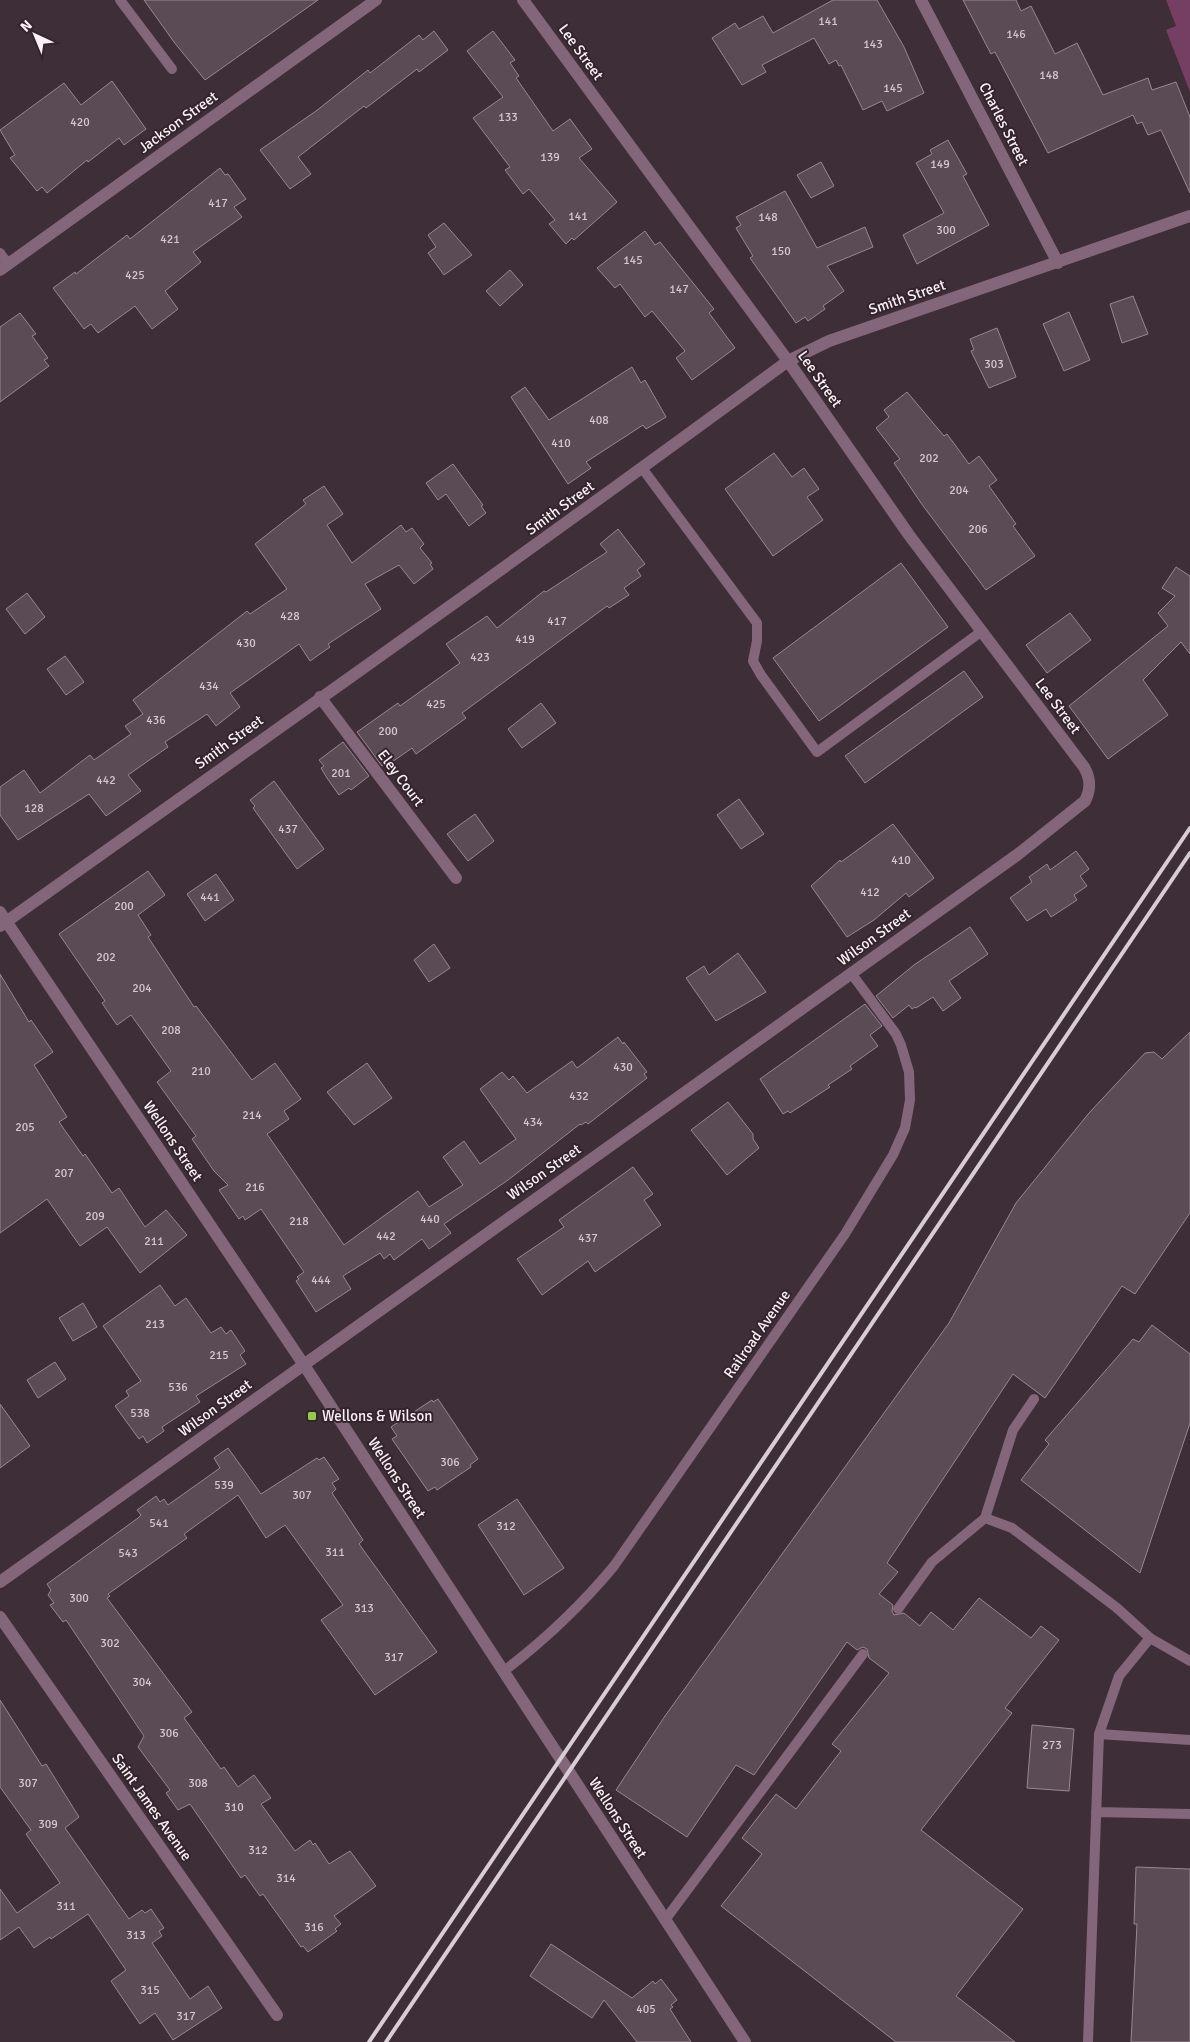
<svg xmlns="http://www.w3.org/2000/svg" width="1190" height="2042" viewBox="0 0 1190 2042" font-family="Signika,sans-serif">
<style>
.green{fill:#753e63}
.building{fill:#5b4b55;stroke:#998792}
.lines{fill:none;stroke-linecap:round;stroke-linejoin:round}
.service{stroke:#836679;stroke-width:10}
.minor{stroke:#836679;stroke-width:12}
.rail{stroke:#d8cdd4;stroke-width:4}
.poi-dot{fill:#90cd41;stroke:#33242e;stroke-width:2}
.labels{text-anchor:middle;dominant-baseline:central;stroke-width:4;stroke-linejoin:round;paint-order:stroke}
.number-label{font-size:12px;fill:#d3c8ce}
.street-label{font-size:15px;fill:#fbf1f7;stroke:#33242e}
.poi-label{font-size:15px;fill:#fbf1f7;stroke:#33242e;text-anchor:start}
</style>
<rect width="100%" height="100%" fill="#3d2e38"/>
<!-- green -->
<path class="green" d="M1166,0H1190V92L1166,30L1176,26Z"/>
<!-- building -->
<path class="building" d="M144,0H318L205,80L174,42Z
M833,0H877L904,47L924,93L887,111L882,101L863,110L841,65L839,66L836,60L829,64L814,38L762,65L766,72L742,85L712,38L735,23L739,29L763,16L773,33Z
M963,0H1016L1021,11L1031,6L1055,54L1077,43L1103,95L1148,78L1152,90L1176,82L1190,117V193L1161,130L1148,135L1142,122L1137,124L1133,115L1048,153L995,52L991,54Z
M434,31L448,50L419,72L417,69L366,108L364,106L298,157L311,174L290,189L260,150L316,111L368,70L370,73L419,35L423,40Z
M493,31L515,60L510,63L519,76L516,78L553,131L570,119L592,149L579,158L617,202L574,240L572,238L566,244L549,224L555,220L529,189L523,194L505,170L510,167L473,118L503,97L467,51Z
M112,81L146,129L124,145L119,138L88,162L87,160L47,193L42,187L37,191L10,158L15,155L0,130L64,83L81,105Z
M948,140L967,174L963,176L989,225L917,264L903,235L944,213L916,163L932,154L930,150Z
M821,162L834,186L811,198L797,175Z
M220,168L225,175L228,174L246,199L234,207L242,217L193,252L201,262L165,291L178,309L152,329L135,306L98,333L91,324L84,329L53,288L75,272L76,274L127,235L130,239Z
M785,191L817,248L865,227L873,247L827,266L844,291L823,306L825,309L808,321L805,317L796,323L750,258L753,256L736,228L741,225L736,217Z
M444,223L472,255L444,275L428,253L436,247L428,235Z
M645,231L655,245L660,242L714,309L709,313L735,348L692,380L676,358L685,351L652,311L645,317L620,284L615,288L597,268Z
M510,270L523,285L500,306L486,291Z
M1133,296L1148,334L1122,343L1110,304Z
M1069,312L1090,360L1064,371L1043,324Z
M20,313L36,334L32,336L48,358L44,360L49,366L0,402V327Z
M997,328L1016,377L989,388L971,351L974,350L970,339Z
M632,367L641,383L645,380L666,417L646,429L643,425L586,462L591,468L568,484L511,397L525,387L549,420Z
M907,392L944,436L947,434L969,464L979,456L997,480L989,486L1016,524L1013,526L1035,556L986,590L921,503L894,463L900,459L876,428L889,417L884,410Z
M774,453L792,477L804,468L819,489L807,497L823,520L773,556L725,489Z
M453,464L483,505L481,506L486,513L469,526L446,494L438,500L426,483Z
M324,486L343,514L327,525L352,563L401,525L406,532L412,528L424,544L420,548L432,563L430,564L433,569L414,584L399,565L365,584L381,609L328,644L330,647L310,661L299,644L230,693L240,707L216,726L207,714L165,742L168,747L128,775L141,791L106,816L89,794L18,840L0,815V787L24,770L40,793L90,755L94,760L131,734L125,726L143,714L133,700L247,611L250,614L287,589L255,544L306,504L303,500Z
M618,529L645,564L637,570L641,576L624,588L629,595L609,608L607,606L462,713L466,718L416,754L412,748L392,762L390,759L382,766L357,732L398,703L400,706L460,663L446,644L487,616L497,628L544,591L546,592L607,552L600,544Z
M901,563L948,627L819,721L773,658Z
M1176,567L1190,576V654L1181,642L1143,680L1168,715L1108,759L1069,706L1168,626L1158,613L1175,596L1162,588Z
M27,593L45,617L25,634L6,609Z
M1070,613L1091,640L1047,673L1026,645Z
M65,656L84,682L66,695L47,669Z
M964,671L983,697L865,783L845,756Z
M541,703L556,723L522,748L508,729Z
M343,742L369,776L351,790L349,788L339,795L327,778L321,768L324,766L319,760Z
M274,781L324,849L297,869L253,808L255,806L250,800Z
M739,799L764,834L741,849L717,815Z
M475,814L494,841L468,861L447,834Z
M893,824L934,878L909,897L906,893L874,920L847,937L811,886L840,860L841,862Z
M1076,851L1089,869L1080,876L1087,886L1074,895L1077,900L1051,917L1046,909L1027,921L1010,898L1032,882L1029,877L1047,864L1050,870Z
M148,871L165,895L138,915L151,935L148,937L194,1007L196,1006L252,1080L275,1063L301,1099L284,1111L289,1119L267,1134L344,1245L418,1191L429,1207L463,1185L443,1157L464,1141L480,1164L516,1139L480,1089L502,1072L509,1080L513,1076L527,1093L572,1061L577,1068L618,1037L623,1044L624,1042L647,1072L644,1074L647,1078L588,1124L586,1122L581,1125L580,1124L508,1180L444,1224L451,1233L429,1249L422,1239L394,1260L390,1254L384,1259L380,1253L343,1276L351,1289L316,1312L296,1281L299,1279L297,1277L304,1272L261,1209L245,1220L243,1216L239,1219L219,1190L228,1185L214,1171L192,1139L196,1136L157,1082L171,1071L131,1015L117,1025L102,1003L105,1001L59,934Z
M216,874L234,900L205,921L187,894Z
M970,927L988,954L949,981L961,998L943,1011L933,997L916,1008L915,1007L912,1009L909,1005L893,1018L876,996L914,965Z
M434,944L450,968L429,982L414,960Z
M738,953L766,992L716,1021L686,978L704,966L709,975Z
M0,974L29,1022L31,1020L53,1052L34,1065L67,1117L59,1122L83,1156L85,1154L112,1193L119,1188L145,1227L166,1210L187,1235L140,1273L107,1227L80,1246L47,1199L0,1233Z
M865,1004L882,1026L870,1035L878,1046L850,1066L852,1069L828,1085L830,1087L790,1113L788,1111L783,1114L760,1079Z
M1190,1032V1213L1135,1294L1122,1286L1045,1398L1013,1374L887,1563L898,1572L879,1594L893,1605L892,1611L894,1615L904,1613L920,1626L931,1612L953,1630L979,1598L1031,1638L1041,1626L1059,1640L1005,1708L1012,1713L921,1830L1023,1909L956,1996L1015,2042H896L721,1906L762,1854L742,1838L776,1794L796,1809L841,1751L832,1744L889,1673L869,1658L867,1649L863,1647L857,1650L847,1642L754,1775L736,1765L687,1837L616,1790L665,1716L949,1323L1016,1203L1089,1113L1145,1053L1154,1052L1162,1059Z
M367,1063L392,1098L354,1125L327,1092Z
M728,1102L753,1134V1139L759,1148L727,1175L691,1130Z
M633,1167L653,1194L644,1200L661,1225L595,1272L588,1261L542,1295L517,1259L564,1227L559,1220Z
M160,1285L175,1306L186,1298L211,1333L221,1327L226,1334L231,1330L245,1351L240,1355L246,1364L196,1396L200,1402L162,1427L164,1431L147,1443L143,1436L139,1439L115,1406L129,1396L126,1391L141,1381L103,1326Z
M83,1303L97,1327L73,1341L59,1318Z
M1152,1325L1190,1354V1423L1140,1573L1021,1480L1049,1444L1045,1440L1133,1339L1139,1342Z
M55,1362L66,1379L38,1398L27,1380Z
M438,1399L478,1459L470,1465L471,1467L437,1490L435,1487L428,1491L392,1439L397,1436L391,1427L432,1400L433,1402Z
M0,1404L30,1446L0,1468Z
M228,1448L261,1494L317,1458L319,1460L324,1457L339,1479L332,1483L336,1489L332,1493L363,1540L359,1544L437,1652L375,1695L321,1620L343,1605L285,1525L266,1538L238,1495L184,1534L187,1538L108,1594L110,1596L107,1598L192,1712L184,1718L221,1769L224,1767L238,1787L254,1775L271,1798L261,1804L295,1851L310,1840L313,1845L315,1843L329,1864L350,1851L376,1886L334,1916L341,1924L335,1929L337,1931L308,1952L303,1946L301,1947L263,1894L260,1896L245,1875L241,1878L190,1804L178,1810L166,1793L170,1790L138,1747L144,1736L66,1620L63,1622L50,1605L54,1603L48,1595L51,1590L47,1584L138,1518L141,1515L137,1510L156,1496L160,1502L164,1499L168,1505L220,1468L214,1458Z
M517,1499L564,1568L524,1595L478,1525Z
M0,1700L42,1766L46,1764L79,1817L65,1828L129,1919L142,1910L145,1913L151,1909L164,1928L159,1931L162,1936L152,1943L190,1999L208,1986L222,2008L173,2040L155,2013L140,2024L111,1981L126,1970L88,1914L51,1939L50,1937L34,1948L19,1927L0,1940V1889L17,1913L60,1883L26,1834L31,1830L0,1787Z
M1032,1725L1074,1729L1069,1791L1027,1788Z
M1136,1867L1190,1869V2042H1131L1137,1924H1134Z
M551,1944L632,1998L653,1981L655,1984L661,1979L677,2000L671,2005L673,2007L670,2009L691,2042H637L604,2000L592,2018L530,1976Z"/>
<g class="lines">
<!-- service -->
<path class="service" d="M120,0L172,69
M0,253L8,264
M642,468L757,623V641L753,661L761,675L817,752L982,631
M985,1518L1012,1528L1117,1608L1150,1638
M898,1609L932,1562L985,1518L1013,1430L1034,1399
M504,1671C546,1639 580,1607 614,1566L845,1234L893,1155L905,1128L910,1100L909,1072L901,1045L896,1034L851,973
M1099,1734L1190,1740
M1096,1812L1190,1814
M665,1920L863,1654
M1088,2042L1099,1734L1119,1676L1150,1638L1190,1661"/>
<!-- minor -->
<path class="minor" d="M921,0L1058,263
M0,270L376,0
M320,697L456,878
M0,912L304,1365L745,2042
M0,926C264,739 527,553 788,361L829,341L1190,216
M0,1582L1017,855L1085,801C1091,789 1091,779 1084,767L909,535L788,361L523,0
M0,1617L277,2015"/>
<!-- rail -->
<path class="rail" d="M369,2042L1190,828
M386,2042L1190,853"/>
</g>
<!-- markers -->
<rect class="poi-dot" x="307" y="1411" width="10" height="10" rx="2.5"/>
<g class="labels">
<!-- number labels -->
<g class="number-label">
<text x="828" y="21">141</text>
<text x="1016" y="34">146</text>
<text x="873" y="44">143</text>
<text x="1049" y="75">148</text>
<text x="893" y="88">145</text>
<text x="508" y="117">133</text>
<text x="80" y="122">420</text>
<text x="550" y="157">139</text>
<text x="940" y="164">149</text>
<text x="218" y="203">417</text>
<text x="578" y="216">141</text>
<text x="768" y="217">148</text>
<text x="946" y="230">300</text>
<text x="170" y="239">421</text>
<text x="781" y="251">150</text>
<text x="633" y="260">145</text>
<text x="135" y="275">425</text>
<text x="679" y="289">147</text>
<text x="994" y="364">303</text>
<text x="599" y="420">408</text>
<text x="561" y="443">410</text>
<text x="929" y="458">202</text>
<text x="959" y="490">204</text>
<text x="978" y="529">206</text>
<text x="290" y="616">428</text>
<text x="557" y="621">417</text>
<text x="525" y="639">419</text>
<text x="246" y="643">430</text>
<text x="480" y="657">423</text>
<text x="209" y="686">434</text>
<text x="436" y="704">425</text>
<text x="156" y="720">436</text>
<text x="388" y="731">200</text>
<text x="341" y="773">201</text>
<text x="106" y="780">442</text>
<text x="34" y="808">128</text>
<text x="288" y="829">437</text>
<text x="901" y="860">410</text>
<text x="870" y="892">412</text>
<text x="210" y="897">441</text>
<text x="124" y="906">200</text>
<text x="106" y="957">202</text>
<text x="142" y="988">204</text>
<text x="171" y="1030">208</text>
<text x="623" y="1067">430</text>
<text x="201" y="1071">210</text>
<text x="579" y="1096">432</text>
<text x="252" y="1115">214</text>
<text x="533" y="1122">434</text>
<text x="25" y="1127">205</text>
<text x="64" y="1173">207</text>
<text x="255" y="1187">216</text>
<text x="95" y="1216">209</text>
<text x="430" y="1219">440</text>
<text x="299" y="1221">218</text>
<text x="386" y="1236">442</text>
<text x="588" y="1238">437</text>
<text x="154" y="1241">211</text>
<text x="321" y="1280">444</text>
<text x="155" y="1324">213</text>
<text x="219" y="1355">215</text>
<text x="178" y="1387">536</text>
<text x="140" y="1413">538</text>
<text x="450" y="1462">306</text>
<text x="224" y="1485">539</text>
<text x="302" y="1495">307</text>
<text x="159" y="1523">541</text>
<text x="506" y="1526">312</text>
<text x="335" y="1552">311</text>
<text x="128" y="1553">543</text>
<text x="79" y="1598">300</text>
<text x="364" y="1608">313</text>
<text x="110" y="1643">302</text>
<text x="394" y="1657">317</text>
<text x="142" y="1682">304</text>
<text x="169" y="1733">306</text>
<text x="1052" y="1745">273</text>
<text x="28" y="1783">307</text>
<text x="198" y="1783">308</text>
<text x="234" y="1807">310</text>
<text x="48" y="1824">309</text>
<text x="258" y="1850">312</text>
<text x="286" y="1878">314</text>
<text x="66" y="1906">311</text>
<text x="314" y="1927">316</text>
<text x="136" y="1935">313</text>
<text x="150" y="1990">315</text>
<text x="646" y="2009">405</text>
<text x="186" y="2016">317</text>
</g>
<!-- street labels -->
<g class="street-label">
<text transform="translate(581 52) rotate(54)">Lee Street</text>
<text transform="translate(178 122) rotate(-36)">Jackson Street</text>
<text transform="translate(1004 124) rotate(63)">Charles Street</text>
<text transform="translate(907 297) rotate(-19)">Smith Street</text>
<text transform="translate(820 379) rotate(55)">Lee Street</text>
<text transform="translate(560 508) rotate(-36)">Smith Street</text>
<text transform="translate(1058 706) rotate(53)">Lee Street</text>
<text transform="translate(229 742) rotate(-36)">Smith Street</text>
<text transform="translate(401 778) rotate(53)">Eley Court</text>
<text transform="translate(874 937) rotate(-36)">Wilson Street</text>
<text transform="translate(173 1141) rotate(56)">Wellons Street</text>
<text transform="translate(544 1172) rotate(-35)">Wilson Street</text>
<text transform="translate(757 1334) rotate(-55)">Railroad Avenue</text>
<text transform="translate(215 1408) rotate(-36)">Wilson Street</text>
<text transform="translate(397 1478) rotate(57)">Wellons Street</text>
<text transform="translate(152 1807) rotate(55)">Saint James Avenue</text>
<text transform="translate(618 1818) rotate(57)">Wellons Street</text>
</g>
<!-- poi labels -->
<g class="poi-label">
<text x="322" y="1416">Wellons &amp; Wilson</text>
</g>
</g>
<!-- north arrow -->
<g transform="translate(35 35) rotate(316)" stroke="#33242e" stroke-width="4" paint-order="stroke">
<path d="M0-4L9 19L0 12L-9 19Z" fill="#fbf1f7"/>
<text y="-8" font-size="14" font-weight="bold" text-anchor="middle" fill="#fbf1f7">N</text>
</g>
</svg>
